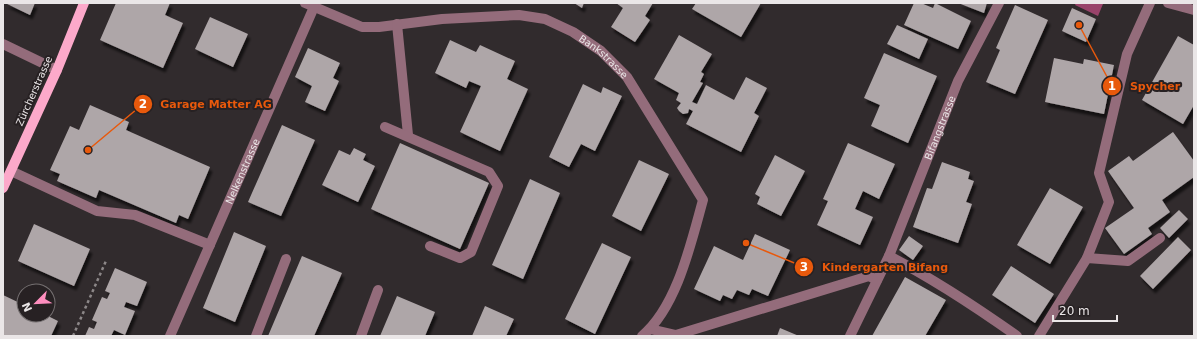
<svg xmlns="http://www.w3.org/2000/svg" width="1197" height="339" viewBox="0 0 1197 339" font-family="'DejaVu Sans',sans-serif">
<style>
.water{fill:#99436a}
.building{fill:#aea6a8;filter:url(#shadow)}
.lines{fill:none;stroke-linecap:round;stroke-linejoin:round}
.path{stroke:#8c8788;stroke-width:2.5;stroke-dasharray:3 3;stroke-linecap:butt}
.minor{stroke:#946c7b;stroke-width:10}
.major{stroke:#fca9ca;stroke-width:10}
.labels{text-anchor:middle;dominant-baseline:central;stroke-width:4;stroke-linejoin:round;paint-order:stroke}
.street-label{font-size:10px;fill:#eae6e7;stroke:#272123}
.leader{fill:none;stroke:#e8590c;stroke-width:1.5}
.callout-dot{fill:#e8590c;stroke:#272123;stroke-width:1.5}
.mark-label{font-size:12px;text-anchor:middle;font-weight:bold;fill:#fff}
.callout-label{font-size:11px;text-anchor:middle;font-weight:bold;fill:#e8590c;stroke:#272123;stroke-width:4;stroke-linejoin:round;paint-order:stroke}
</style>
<defs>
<filter id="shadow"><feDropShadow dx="2.5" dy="4.5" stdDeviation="1" flood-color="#0009"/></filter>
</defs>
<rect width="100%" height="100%" fill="#312b2d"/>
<!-- water -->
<path class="water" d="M1076,3H1102L1103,4L1098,16L1075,5Z"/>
<!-- building -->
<path class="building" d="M5,3H35L30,15Z
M116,3H170L165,15L183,23L163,68L100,40Z
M574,3H584L582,8Z
M616,3H653L645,16L650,20L635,42L611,27L623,8Z
M696,3H761L741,37L692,9Z
M914,3H921L933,8L935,3L971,21L958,49L904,25Z
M958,3H987L984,13Z
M1015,5L1048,20L1015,94L986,82L1000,50L996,48Z
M1072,8L1096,19L1086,42L1062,31Z
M210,17L248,34L233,67L195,49Z
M897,25L928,39L919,59L887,44Z
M679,35L712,54L701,72L704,74L700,82L703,83L692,102L697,104L706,85L734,100L746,77L767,88L754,113L759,116L741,152L686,124L693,111L689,109L688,113L683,114L679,111L677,108L681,103L676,100L679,93L654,79Z
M1178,36L1194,45V105L1183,124L1142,100Z
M450,40L476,52L480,45L515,61L507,79L528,89L500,151L460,132L481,86L469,81L466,88L435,73Z
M308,48L340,63L333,78L339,81L325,111L305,102L312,86L295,77Z
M884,53L937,76L908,143L871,126L880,105L864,98Z
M1054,58L1083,64L1084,59L1114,65L1104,114L1045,102Z
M583,84L601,93L603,87L622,96L595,151L581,144L569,167L549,157Z
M90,105L129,122L126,130L210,167L188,219L179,215L176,223L99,190L96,198L57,181L60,174L50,170L70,126L79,130Z
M282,125L315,140L281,216L248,202Z
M1173,132L1194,161V177L1162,200L1170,212L1148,228L1152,234L1124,254L1105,228L1134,208L1108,171L1129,156L1133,161Z
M400,143L489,183L460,249L371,209Z
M848,143L895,164L879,199L863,191L855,209L873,217L860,245L817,225L828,201L823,199Z
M354,148L366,154L363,160L375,166L358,202L322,185L339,150L350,155Z
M775,155L805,171L781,216L757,204L760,197L755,194Z
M639,160L669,174L641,231L612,216Z
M942,162L970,172L968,179L974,181L966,202L972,204L958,243L913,227L927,188L932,189Z
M530,179L560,193L523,279L492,265Z
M1050,188L1083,207L1050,264L1017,245Z
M1179,210L1188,219L1169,238L1160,228Z
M34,224L90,249L74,286L18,261Z
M234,232L266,246L235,322L203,308Z
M755,234L790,250L768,296L752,289L749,295L737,290L732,299L723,295L720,301L694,289L714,246L743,260Z
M909,236L923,246L913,260L899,250Z
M1178,237L1191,250L1153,289L1140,276Z
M602,243L631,257L595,334L565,319Z
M302,256L342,273L314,336H268Z
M1011,266L1054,294L1035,323L992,295Z
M115,268L147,282L137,306L126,302L124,307L135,311L125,335L114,330L111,336H85L89,327L94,329L97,322L92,320L102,297L107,299L110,293L105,291Z
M905,277L946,300L925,336H872Z
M3,295L24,305V315H46L58,321L51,336H3Z
M397,296L435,312L425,336H380Z
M485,306L514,319L506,336H472Z
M780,328L799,336H777Z"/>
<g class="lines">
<!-- path -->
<path class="path" d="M73,336L106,261"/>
<!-- minor -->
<g class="minor">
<path id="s1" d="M305,3L362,27H379L442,19L519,15L545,19L573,32L601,51L627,77L703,200C691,243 677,307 642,336"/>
<path d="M1168,3L1194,10"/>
<path d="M397,24L408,135"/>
<path d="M3,44L57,70"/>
<path d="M385,127L489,172L498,186L471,252L460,258L430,246"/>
<path d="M11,171L97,211L135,215L210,245"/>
<path d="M889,256C934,279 976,307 1017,336"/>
<path d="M1087,258L1128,261L1160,238"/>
<path d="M650,329L676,335L869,276L877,280"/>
<path id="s2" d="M170,336L314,7"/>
<path d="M256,336L286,259"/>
<path d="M361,336L378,290"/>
<path id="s3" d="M850,336L889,256L958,81L999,3"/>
<path d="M1039,336L1087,258L1109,202L1099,173L1127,54L1150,3"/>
</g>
<!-- major -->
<path class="major" d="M3,188L57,70L84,3"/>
</g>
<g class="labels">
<!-- street labels -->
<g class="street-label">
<text stroke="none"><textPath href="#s1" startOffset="316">Bankstrasse</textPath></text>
<text transform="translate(34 91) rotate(-66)">Zürcherstrasse</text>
<text stroke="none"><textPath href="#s3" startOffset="227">Bifangstrasse</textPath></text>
<text stroke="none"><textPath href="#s2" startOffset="180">Nelkenstrasse</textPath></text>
</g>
</g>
<!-- callouts -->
<path class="leader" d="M1079 25L1112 86M88 150L143 104M746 243L804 267"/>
<g class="callout-dot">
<circle cx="1079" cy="25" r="4"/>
<circle cx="88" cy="150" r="4"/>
<circle cx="746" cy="243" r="4"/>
<circle cx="1112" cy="86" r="10"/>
<circle cx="143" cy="104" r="10"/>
<circle cx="804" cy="267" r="10"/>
</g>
<g class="mark-label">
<text x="1112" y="90">1</text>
<text x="143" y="108">2</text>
<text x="804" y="271">3</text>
</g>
<g class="callout-label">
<text x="1155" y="90">Spycher</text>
<text x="216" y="108">Garage Matter AG</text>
<text x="885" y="271">Kindergarten Bifang</text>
</g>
<!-- border -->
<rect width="1197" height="339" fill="none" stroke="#eae6e7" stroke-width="8"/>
<!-- north arrow -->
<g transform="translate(36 303) rotate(246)"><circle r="19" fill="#272123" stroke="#757071"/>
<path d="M0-3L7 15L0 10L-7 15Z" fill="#fe8ebe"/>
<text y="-6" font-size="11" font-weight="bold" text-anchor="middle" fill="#eae6e7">N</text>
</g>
<!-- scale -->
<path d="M1053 315v6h64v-6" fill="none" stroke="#eae6e7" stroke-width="2"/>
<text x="1059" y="315" font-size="12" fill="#eae6e7" stroke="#272123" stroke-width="3" paint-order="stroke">20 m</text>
</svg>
